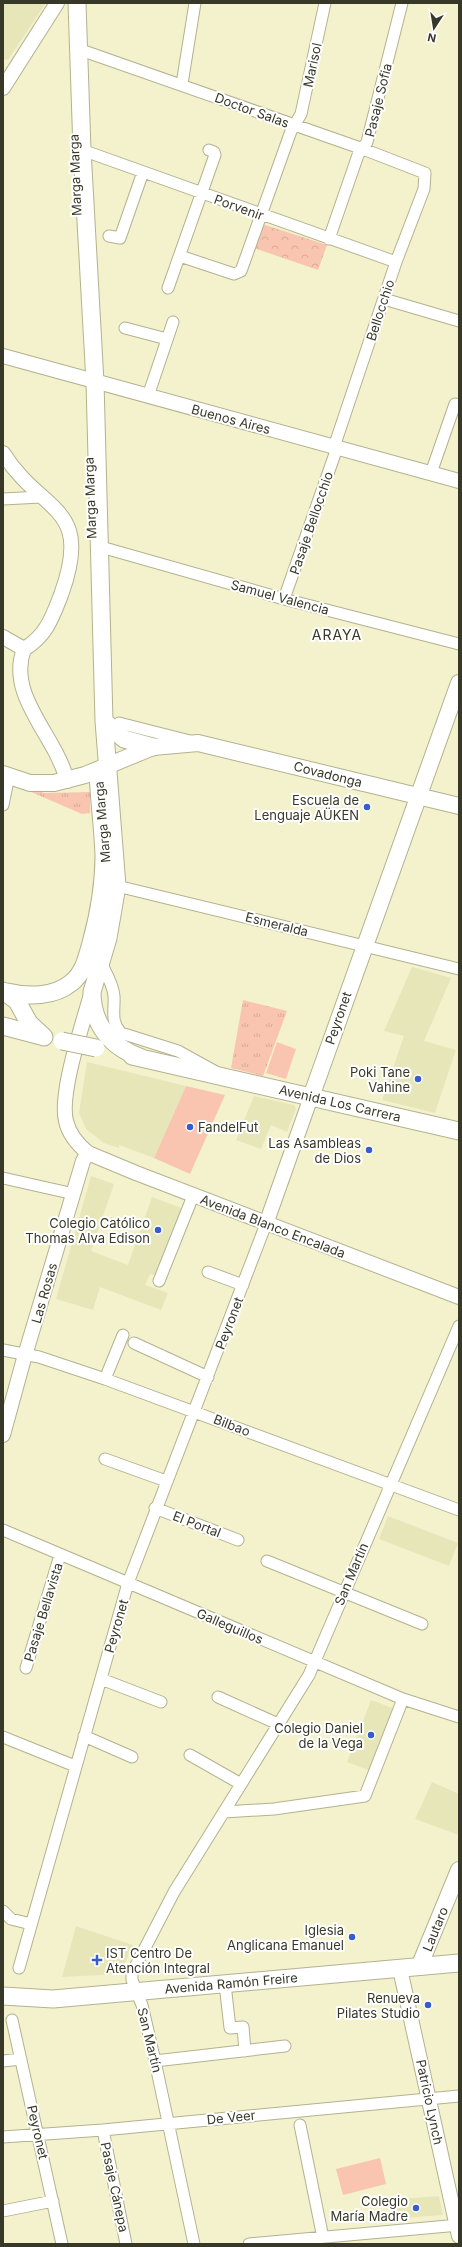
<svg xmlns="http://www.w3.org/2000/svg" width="462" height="2247" viewBox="0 0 462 2247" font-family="Inter,sans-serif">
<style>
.built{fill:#e7e6b9}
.grass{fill:url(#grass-tufts)}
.park{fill:url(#park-crowns)}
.garden{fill:#f9c5b1}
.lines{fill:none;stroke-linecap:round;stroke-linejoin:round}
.minor-casing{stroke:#b3b28f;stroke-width:13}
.tertiary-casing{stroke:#b3b28f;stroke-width:16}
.secondary-casing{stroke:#b3b28f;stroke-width:18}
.primary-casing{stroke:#b3b28f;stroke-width:19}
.minor{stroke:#fff;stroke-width:11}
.tertiary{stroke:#fff;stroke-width:14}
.secondary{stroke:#fff;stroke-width:16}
.primary{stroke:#fff;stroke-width:17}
.primary-bridge-casing{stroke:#b3b28f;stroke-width:19;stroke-linecap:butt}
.primary-bridge{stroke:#fff;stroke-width:17}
.poi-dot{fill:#375ccd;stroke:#fff;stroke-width:1.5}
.labels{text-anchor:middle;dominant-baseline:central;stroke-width:4;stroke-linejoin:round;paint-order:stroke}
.street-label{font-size:13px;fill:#383829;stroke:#fff}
.poi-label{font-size:13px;fill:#383829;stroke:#fff;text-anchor:end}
.neighbourhood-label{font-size:14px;letter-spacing:1px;fill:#383829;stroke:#fff}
</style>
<defs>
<pattern id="grass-tufts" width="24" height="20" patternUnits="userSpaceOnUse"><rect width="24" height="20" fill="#f9c5b1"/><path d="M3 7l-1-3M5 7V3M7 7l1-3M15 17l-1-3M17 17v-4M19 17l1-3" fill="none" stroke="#d6aa98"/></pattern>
<pattern id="park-crowns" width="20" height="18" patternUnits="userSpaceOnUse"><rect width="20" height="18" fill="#f9c5b1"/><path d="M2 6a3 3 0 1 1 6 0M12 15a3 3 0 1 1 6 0" fill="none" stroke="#d6aa98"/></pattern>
</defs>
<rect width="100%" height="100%" fill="#f3f2cd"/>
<!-- built -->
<path class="built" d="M3,3H46L8,60L3,59Z
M412,967L451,978L424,1041L456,1050L435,1113L382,1100L404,1036L384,1031Z
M87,1062L186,1086L154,1158L119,1145V1148L104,1143L86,1129L79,1113Z
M254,1096L294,1105L296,1109L287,1132L271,1125L261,1149L236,1140Z
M91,1176L114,1184L91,1251L128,1265L152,1197L184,1209L158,1276L150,1274L145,1285L168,1293L161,1310L100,1287L93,1310L56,1299Z
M388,1516L458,1543L449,1566L379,1539Z
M371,1700L395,1709L371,1771L347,1762Z
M432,1782L459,1794V1835L415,1819Z
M76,1926L133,1945L120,1974L62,1977Z
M439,2196L443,2215L391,2219L388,2200Z"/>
<!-- grass -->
<path class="grass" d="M22,788L45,793L90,792V813L82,814Z
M243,1000L287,1011L263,1076L231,1068Z"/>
<!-- park -->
<path class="park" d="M262,224L327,245L318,270L254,248Z"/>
<!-- garden -->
<path class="garden" d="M277,1042L296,1049L286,1079L266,1073Z
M186,1086L225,1095L190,1174L154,1158Z
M380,2158L386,2184L343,2195L336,2169Z"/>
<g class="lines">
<!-- minor casing -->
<g class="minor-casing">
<path id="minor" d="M78,49L363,149L425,173L424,189L396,262L334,447
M182,84L195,3
M82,150L396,262
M109,236L120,238L143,172
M329,239L358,155L367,142L402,3
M180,256L234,274L241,271L291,131L301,114L325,3
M168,288L215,155L214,152L209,150
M384,299L459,321
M125,328L167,339
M148,396L173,322
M431,473L455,404
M3,499L41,497
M101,547L284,599L459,644
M284,599L337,448
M119,723L190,741
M3,805L9,776
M115,881L117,886L459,969
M101,963C106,973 113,984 114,996C115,1010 110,1021 121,1033L178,1051L216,1072
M3,1178L74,1194
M208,1272L243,1285
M159,1281L193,1196
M134,1343L208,1377
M3,1350L39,1357L105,1379L459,1510
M105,1379L123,1335
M105,1459L166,1481
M155,1508L238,1540
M3,1530L403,1699L459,1717
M267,1561L422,1624
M26,1668L60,1555
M101,1679L161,1702
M218,1697L278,1724
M84,1736L132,1757
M3,1737L75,1766
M190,1755L241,1784
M224,1812L274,1809L365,1796L403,1699
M3,1911L11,1919L31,1924
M19,1968L128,1583L266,1224
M225,1984L230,2028L243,2027L245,2051
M12,2020L62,2244
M3,2061L21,2059
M155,2061L285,2046
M300,2125L323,2238
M103,2130L126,2244
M3,2137L103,2130L459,2096
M3,2211L53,2201
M194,2244L155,2061L142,2005L132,1980V1973L174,1892L309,1675L459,1326
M249,2244L459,2225"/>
</g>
<!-- tertiary casing -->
<g class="tertiary-casing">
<path id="tertiary" d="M3,88L57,3
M3,356L459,481
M3,453C42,515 94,504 61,595C52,618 46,636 24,649C6,696 57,737 67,781
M3,637L24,649
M91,994C83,1024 59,1093 66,1121C69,1134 77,1144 88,1153L136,1173L459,1297
M266,1224L311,1097
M3,1435L23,1362L83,1161L88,1153
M400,1969L459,2236"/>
</g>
<!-- secondary casing -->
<g class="secondary-casing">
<path id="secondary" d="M3,774L30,783H54L85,775L153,747L198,743L459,806
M311,1097L459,683
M419,1967L459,1870"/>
</g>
<!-- primary casing -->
<g class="primary-casing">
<path id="primary" d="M77,3L82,150L95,382L104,721L117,886L108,938L92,992C92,1025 112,1048 142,1058
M104,721L124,739L153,747
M3,991L17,1001L29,1023L44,1037
M7,992C28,997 54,997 71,983C84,973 87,957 91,943C99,914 104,884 104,855C103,827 99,800 98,772
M3,1026L41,1036
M132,1056L459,1131
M3,1996L53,1999L459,1963"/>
</g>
<!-- minor -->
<use href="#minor" class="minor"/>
<!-- tertiary -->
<use href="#tertiary" class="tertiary"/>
<!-- secondary -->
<use href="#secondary" class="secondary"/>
<!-- primary -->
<use href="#primary" class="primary"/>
<!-- primary-bridge casing -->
<g class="primary-bridge-casing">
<path id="primary-bridge" d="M62,1041L96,1048"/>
</g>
<!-- primary-bridge -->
<use href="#primary-bridge" class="primary-bridge"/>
</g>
<!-- markers -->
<g class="poi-dot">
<circle cx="367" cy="807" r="4"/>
<circle cx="418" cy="1079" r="4"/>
<circle cx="190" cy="1127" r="4"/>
<circle cx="369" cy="1150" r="4"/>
<circle cx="158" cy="1230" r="4"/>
<circle cx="371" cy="1735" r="4"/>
<circle cx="352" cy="1937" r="4"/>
<path d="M95 1954h4v4h4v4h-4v4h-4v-4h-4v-4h4z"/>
<circle cx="428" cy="2005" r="4"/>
<circle cx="416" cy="2208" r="4"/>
</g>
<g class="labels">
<!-- street labels -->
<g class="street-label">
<text transform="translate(312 65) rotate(-78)">Marisol</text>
<text transform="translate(378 100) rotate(-76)">Pasaje Sofia</text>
<text transform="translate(252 110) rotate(20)">Doctor Salas</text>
<text transform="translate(75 175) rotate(-92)">Marga Marga</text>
<text transform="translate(239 207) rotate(20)">Porvenir</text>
<text transform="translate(380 310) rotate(-72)">Bellocchio</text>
<text transform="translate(231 419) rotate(15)">Buenos Aires</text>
<text transform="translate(90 498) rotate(-92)">Marga Marga</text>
<text transform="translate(311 523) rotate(-71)">Pasaje Bellocchio</text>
<text transform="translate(280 597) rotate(15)">Samuel Valencia</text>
<text transform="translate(328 774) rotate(14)">Covadonga</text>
<text transform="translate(102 822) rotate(-95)">Marga Marga</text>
<text transform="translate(277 924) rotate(14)">Esmeralda</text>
<text transform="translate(338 1018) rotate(-71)">Peyronet</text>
<text transform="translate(340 1103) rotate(13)">Avenida Los Carrera</text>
<text transform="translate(273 1226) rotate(21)">Avenida Blanco Encalada</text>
<text transform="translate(44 1293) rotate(-74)">Las Rosas</text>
<text transform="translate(229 1323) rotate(-69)">Peyronet</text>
<text transform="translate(232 1425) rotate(21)">Bilbao</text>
<text transform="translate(197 1524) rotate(21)">El Portal</text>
<text transform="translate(351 1574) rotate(-67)">San Martín</text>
<text transform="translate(43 1612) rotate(-73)">Pasaje Bellavista</text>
<text transform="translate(116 1626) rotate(-74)">Peyronet</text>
<text transform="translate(230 1626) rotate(23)">Galleguillos</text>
<text transform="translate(435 1929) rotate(-68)">Lautaro</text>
<text transform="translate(231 1983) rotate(-5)">Avenida Ramón Freire</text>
<text transform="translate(150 2040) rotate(76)">San Martín</text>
<text transform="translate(430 2102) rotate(78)">Patricio Lynch</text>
<text transform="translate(231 2117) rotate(-6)">De Veer</text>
<text transform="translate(38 2132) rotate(77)">Peyronet</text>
<text transform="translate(115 2187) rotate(78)">Pasaje Cánepa</text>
</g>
<!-- poi labels -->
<g class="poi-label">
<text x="359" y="800">Escuela de<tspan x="359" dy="15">Lenguaje AÜKEN</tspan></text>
<text x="410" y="1072">Poki Tane<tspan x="410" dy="15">Vahine</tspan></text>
<text x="198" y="1127" text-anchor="start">FandelFut</text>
<text x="361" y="1143">Las Asambleas<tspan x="361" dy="15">de Dios</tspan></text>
<text x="150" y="1223">Colegio Católico<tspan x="150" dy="15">Thomas Alva Edison</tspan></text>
<text x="363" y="1728">Colegio Daniel<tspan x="363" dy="15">de la Vega</tspan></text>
<text x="344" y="1930">Iglesia<tspan x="344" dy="15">Anglicana Emanuel</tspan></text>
<text x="106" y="1953" text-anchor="start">IST Centro De<tspan x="106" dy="15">Atención Integral</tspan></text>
<text x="420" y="1998">Renueva<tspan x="420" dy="15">Pilates Studio</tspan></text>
<text x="408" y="2201">Colegio<tspan x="408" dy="15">María Madre</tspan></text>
</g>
<!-- neighbourhood labels -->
<g class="neighbourhood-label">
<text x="337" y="634">ARAYA</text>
</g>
</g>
<!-- border -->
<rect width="462" height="2247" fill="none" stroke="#383829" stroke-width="8"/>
<!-- north arrow -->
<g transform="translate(434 28) rotate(192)" stroke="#ffffff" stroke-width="3" paint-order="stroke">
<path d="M0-3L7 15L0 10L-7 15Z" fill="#383829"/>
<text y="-6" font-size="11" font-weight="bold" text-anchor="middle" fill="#383829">N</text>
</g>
</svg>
